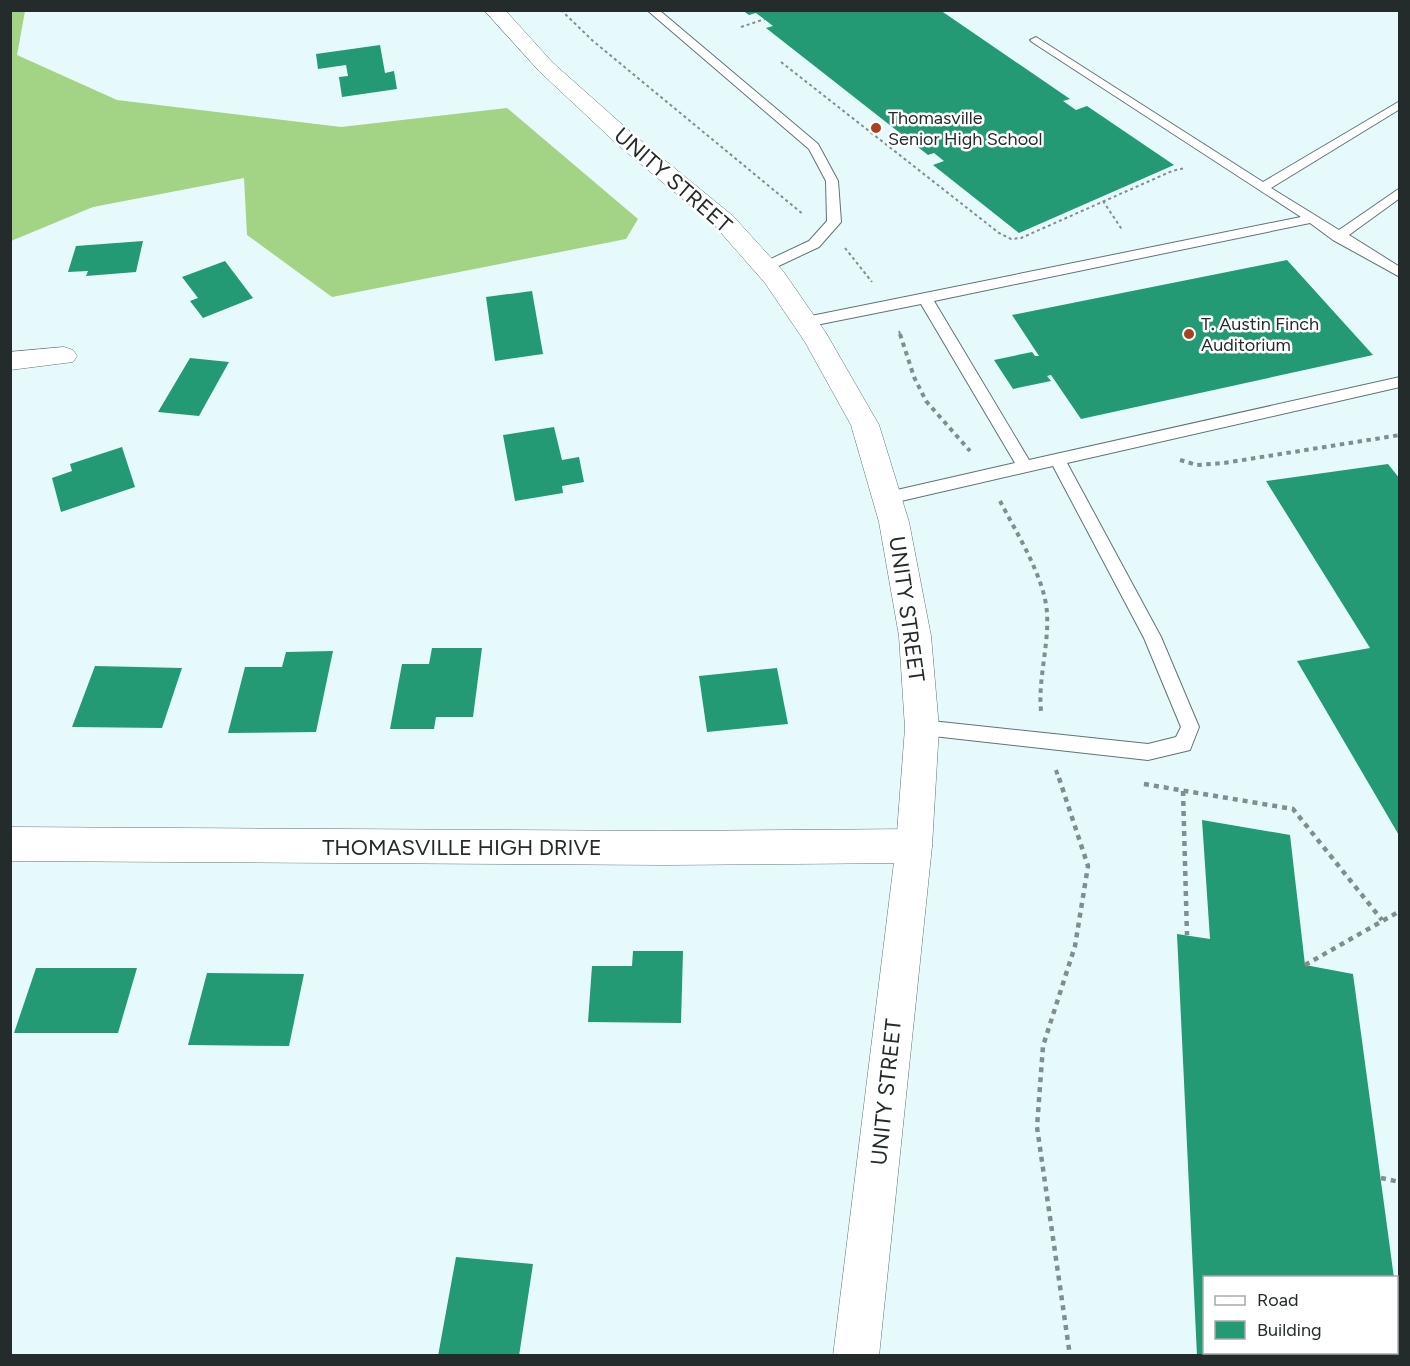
<svg xmlns="http://www.w3.org/2000/svg" width="1410" height="1366" viewBox="0 0 1410 1366" font-family="Figtree,sans-serif">
<style>
.forest{fill:#a3d385}
.building{fill:#239a74}
.lines{fill:none;stroke-linecap:round;stroke-linejoin:round}
.service-casing{stroke:#617374;stroke-width:2}
.minor-casing{stroke:#617374;stroke-width:1}
.tertiary-casing{stroke:#617374;stroke-width:1}
.path-far2{stroke:#818e8f;stroke-width:2;stroke-dasharray:3 3;stroke-linecap:butt}
.path-far1{stroke:#818e8f;stroke-width:4;stroke-dasharray:4.5 4.5;stroke-linecap:butt}
.path{stroke:#818e8f;stroke-width:4.5;stroke-dasharray:5 5;stroke-linecap:butt}
.service{fill:#fff;fill-rule:evenodd}
.minor{fill:#fff;fill-rule:evenodd}
.tertiary{fill:#fff;fill-rule:evenodd}
.poi-dot{fill:#a8411f;stroke:#fff;stroke-width:2}
.labels{text-anchor:middle;dominant-baseline:central;stroke-width:5;stroke-linejoin:round;paint-order:stroke}
.far-poi-label{font-size:18px;fill:#242b2b;stroke:#fff;text-anchor:start}
.street-label{font-size:22px;fill:#242b2b;stroke:#fff}
</style>
<rect width="100%" height="100%" fill="#e6fafb"/>
<!-- forest -->
<path class="forest" d="M11,10L25,11L17,55L117,100L341,127L507,108L638,219L626,239L332,297L247,235L244,178L93,207L11,241Z"/>
<!-- building -->
<path class="building" d="M742,10H940L1070,99L1063,101L1076,110L1087,106L1174,165L1019,233L933,165L944,161L934,153L928,155L766,28L773,26L756,13L749,15Z
M380,45L385,73L394,71L397,89L342,97L339,77L348,76L346,65L318,69L316,54Z
M143,241L136,272L86,276L88,271L68,272L76,246Z
M1287,260L1373,355L1081,419L1051,375L1047,376L1051,381L1013,389L994,360L1032,352L1035,356H1039L1012,315Z
M225,261L253,298L203,318L190,301L198,298L182,277Z
M532,291L543,354L495,361L486,297Z
M190,358L229,362L199,416L158,412Z
M554,427L562,460L579,457L584,482L562,486L563,493L515,501L503,435Z
M122,447L135,487L61,512L52,478L72,471L70,464Z
M1388,464L1400,479V837L1297,661L1370,648L1266,481Z
M432,648H482L473,717H436L434,729H390L402,664H429Z
M333,651L316,732L228,733L245,667H282L286,652Z
M95,666L182,668L162,728L72,727Z
M777,668L788,724L707,732L699,676Z
M1202,820L1290,835L1305,965L1353,974L1394,1278H1204V1352H1396L1398,1306L1400,1356H1197L1177,934L1210,939Z
M633,951H683L681,1023L588,1022L592,966H632Z
M36,968H137L118,1033H14Z
M207,973L304,974L289,1046L188,1045Z
M456,1257L533,1264L519,1356H438Z"/>
<g class="lines">
<!-- service casing -->
<g class="service-casing">
<path id="service" d="M647,10H659L818,144L838,181L841,222L819,247L770,270H760V264L809,241L827,221L826,181L809,149Z
M1036,37L1263,182L1400,101V109L1271,188L1339,230L1400,188V198L1349,235L1400,267V277L1333,240L1310,223L934,301L1029,460L1400,377V387L1067,463L1161,637L1199,727L1190,750L1148,760L915,734L913,728L915,722L922,720L1148,744L1176,737L1181,727L1144,638L1053,466L888,504L882,502L880,498L882,494L888,492L1015,463L921,304L806,327L799,322L806,317L1301,217L1032,42L1030,40Z"/>
</g>
<!-- minor casing -->
<g class="minor-casing">
<path id="minor" d="M64,347L73,350L77,356L73,362L10,370V352Z
M10,827L666,831L914,829L927,834L932,846L927,858L914,863L666,865L10,861Z"/>
</g>
<!-- tertiary casing -->
<g class="tertiary-casing">
<path id="tertiary" d="M484,10H505L553,63L634,135L733,216L783,271L826,333L879,425L909,522L931,636L939,728L932,846L879,1356H833L896,846L905,728L899,636L879,522L851,425L805,342L765,283L715,226L618,145L539,71Z"/>
</g>
<!-- path-far2 -->
<path class="path-far2" d="M561,10L593,41L804,215
M741,27L765,19
M781,62L999,233L1011,239L1021,238L1172,171L1185,168
M1103,201L1123,231
M845,248L872,282
M899,331L901,336"/>
<!-- path-far1 -->
<path class="path-far1" d="M900,334L914,377L926,401L970,451
M1180,460L1197,465L1224,463L1400,435
M1000,501C1016,532 1045,578 1047,613C1049,646 1038,678 1041,711
M1056,770L1059,779"/>
<!-- path -->
<path class="path" d="M1059,778L1088,866L1075,946L1043,1046L1037,1127L1070,1356
M1144,784L1293,809L1382,920
M1183,791L1187,935
M1305,965L1400,911
M1381,1178L1400,1182"/>
<!-- service -->
<use href="#service" class="service"/>
<!-- minor -->
<use href="#minor" class="minor"/>
<!-- tertiary -->
<use href="#tertiary" class="tertiary"/>
</g>
<!-- markers -->
<g class="poi-dot">
<circle cx="876" cy="128" r="6"/>
<circle cx="1189" cy="334" r="6"/>
</g>
<g class="labels">
<!-- far-poi labels -->
<g class="far-poi-label">
<text x="888" y="118">Thomasville<tspan x="888" dy="21">Senior High School</tspan></text>
<text x="1201" y="324">T. Austin Finch<tspan x="1201" dy="21">Auditorium</tspan></text>
</g>
<!-- street labels -->
<g class="street-label">
<text transform="translate(673 180) rotate(41)">UNITY STREET</text>
<text transform="translate(907 609) rotate(82)">UNITY STREET</text>
<text x="462" y="847">THOMASVILLE HIGH DRIVE</text>
<text transform="translate(886 1092) rotate(-84)">UNITY STREET</text>
</g>
</g>
<!-- border -->
<rect width="1410" height="1366" fill="none" stroke="#242b2b" stroke-width="24"/>
<!-- legend -->
<rect x="1203" y="1276" width="195" height="78" fill="#ffffff" stroke="#a7aaaa" stroke-width="1.5"/>
<rect x="1215" y="1296" width="30" height="9" fill="#ffffff" stroke="#a7aaaa" stroke-width="1.5"/>
<text x="1257" y="1306" font-size="18" fill="#242b2b">Road</text>
<rect x="1215" y="1321" width="30" height="18" fill="#239a74" stroke="#a7aaaa" stroke-width="1.5"/>
<text x="1257" y="1336" font-size="18" fill="#242b2b">Building</text>
</svg>
